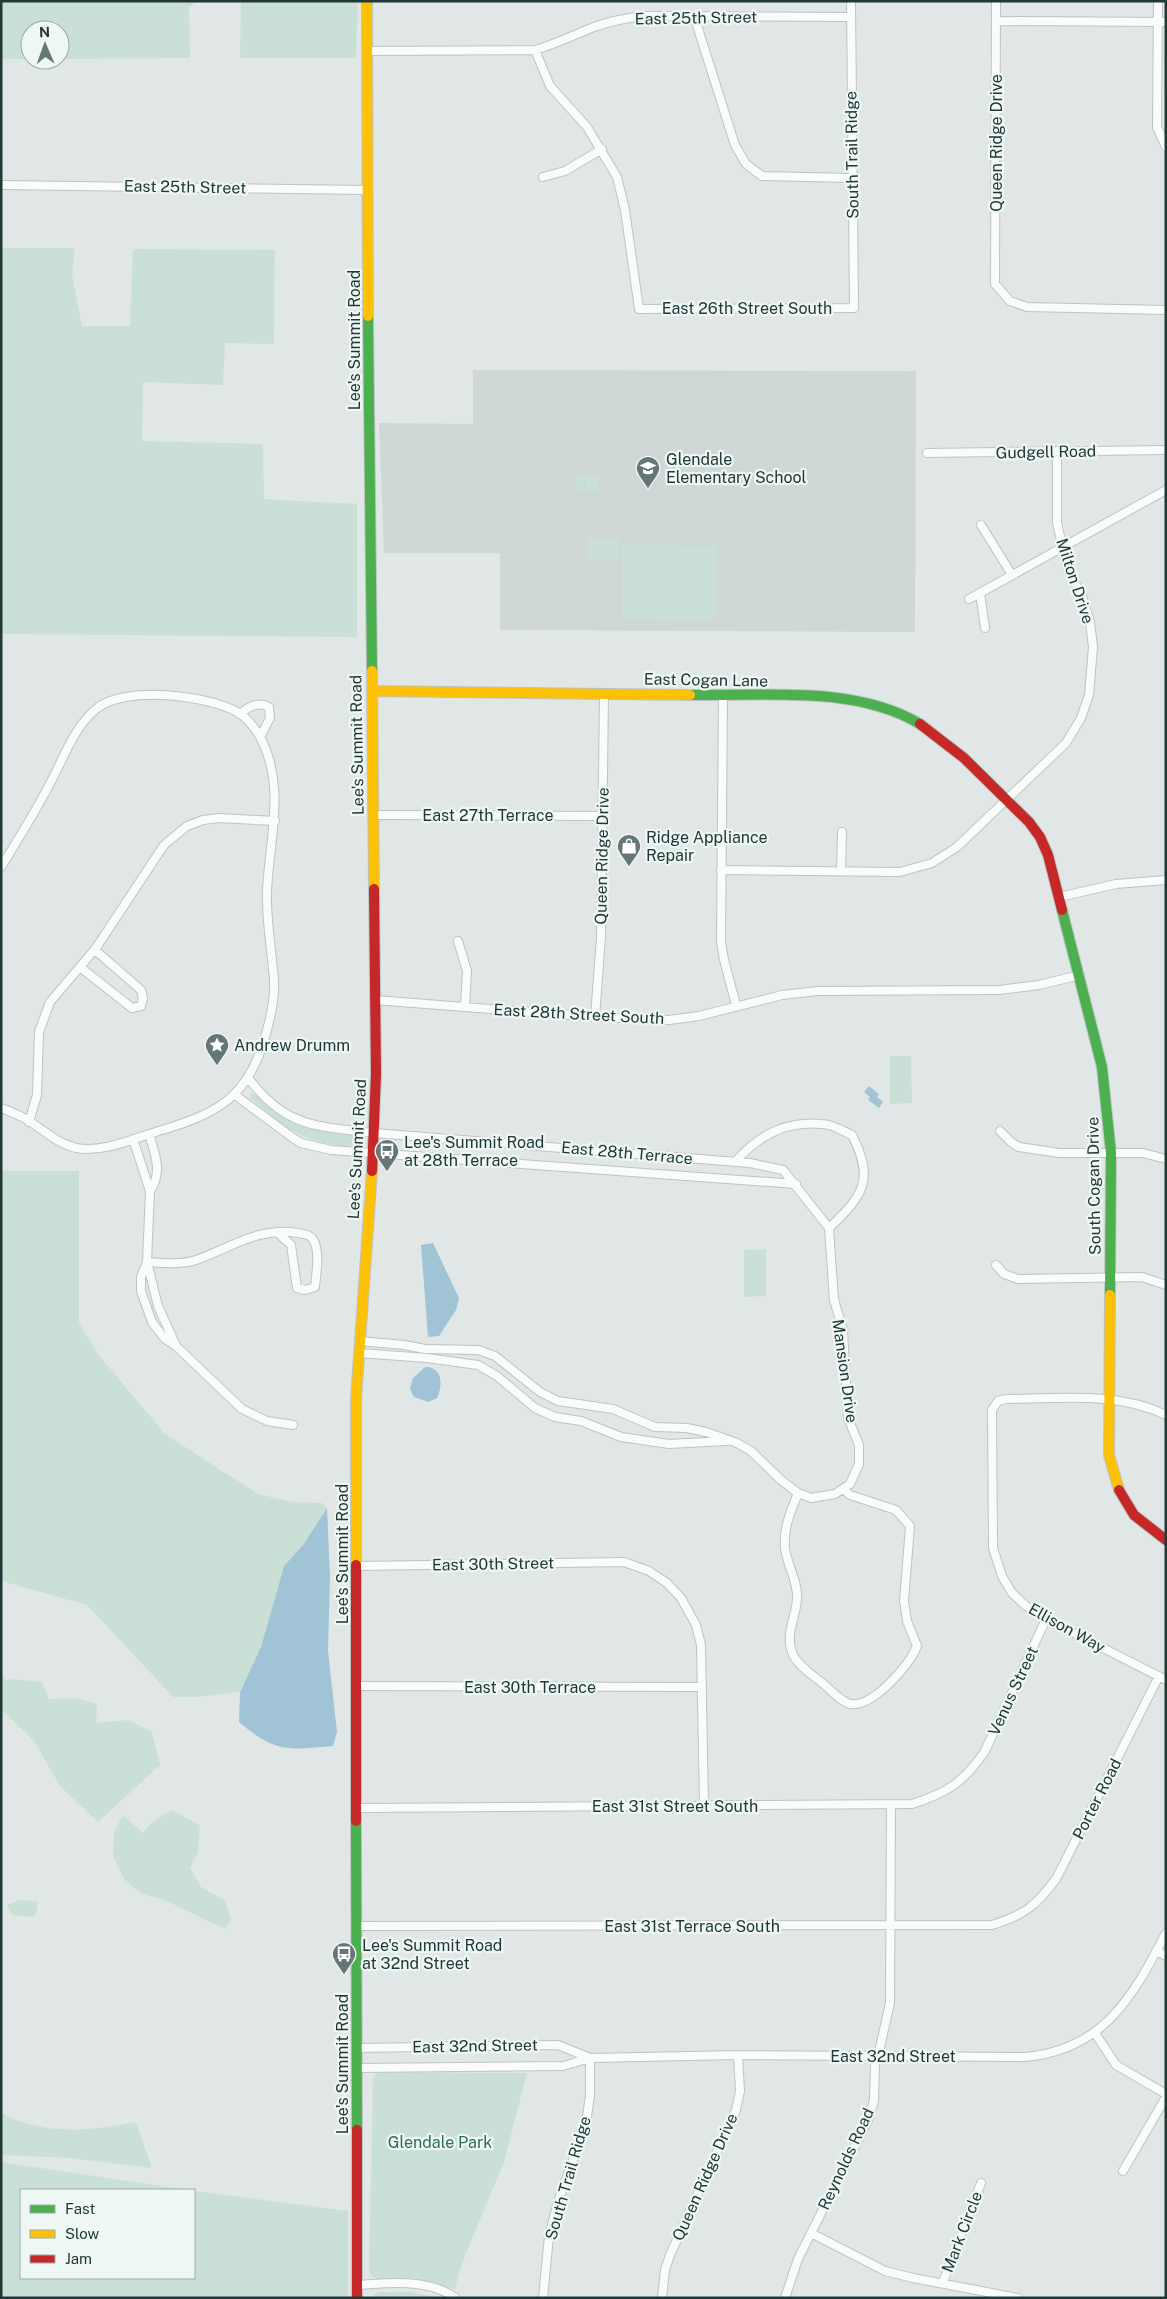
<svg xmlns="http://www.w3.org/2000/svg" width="1167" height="2299" viewBox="0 0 1167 2299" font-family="'Public Sans',sans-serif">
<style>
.built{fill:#cfd8d6}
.green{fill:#cae0d6}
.water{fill:#a1c3d6}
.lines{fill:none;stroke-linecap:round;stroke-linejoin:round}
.street-casing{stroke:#bec4c3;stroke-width:10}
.fast-casing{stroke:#bdc5c3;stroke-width:12}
.slow-casing{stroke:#bdc5c3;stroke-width:12}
.jam-casing{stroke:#bdc5c3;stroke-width:12}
.street{stroke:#fafbfb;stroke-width:8}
.fast{stroke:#4caf50;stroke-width:10}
.slow{stroke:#ffc107;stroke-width:10}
.jam{stroke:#c62828;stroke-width:10}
.labels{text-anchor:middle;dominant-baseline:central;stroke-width:4.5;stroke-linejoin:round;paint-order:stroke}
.street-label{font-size:16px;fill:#203938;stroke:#eff7f4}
.poi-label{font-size:16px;fill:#203938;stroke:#eff7f4;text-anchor:start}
.park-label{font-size:16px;fill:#2b6f54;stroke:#eff7f4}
</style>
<rect width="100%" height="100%" fill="#e1e7e6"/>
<!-- built -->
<path class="built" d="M473,370L916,371L915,632L500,630V553H384L379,423L473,424Z"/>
<!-- green -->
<path class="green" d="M1,1H196L189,8L190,58L60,59V30H30V59H1Z
M241,1H358L356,58H240Z
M1,248H75L72,275L82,326H130L133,249L275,250L274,344L225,343L223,385L143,382L142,441L263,444L264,499L357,504V637L1,634Z
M576,476H583V491H576Z
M586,476H598V491H586Z
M587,539H619V559H588Z
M622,545L717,546L716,620L622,618Z
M890,1056H911L912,1103L890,1104Z
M251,1093C264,1098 274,1111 286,1119C307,1131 331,1131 355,1133L358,1137L359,1142C354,1148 348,1146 341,1146C305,1143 274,1122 250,1097Z
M1,1171H79V1323L98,1354L165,1434L258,1494L293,1502L322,1503L327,1508L303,1545L284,1566L261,1647L240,1692L198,1697H173L87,1605L1,1581Z
M766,1249V1296L744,1297V1250Z
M1,1668L5,1681L14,1679L42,1682L49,1699L76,1698L97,1704L96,1723L129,1720L152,1732L160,1765L98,1822L60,1786L34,1741L1,1709Z
M171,1810L200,1825L198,1852L190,1868L201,1887L225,1901L231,1920L225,1929L162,1899L142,1894L124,1879L113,1856L114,1832L123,1815L143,1833L150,1824Z
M20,1900L37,1901V1911L34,1917L12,1915L7,1905Z
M380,2072L527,2073L504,2162L462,2263L455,2289L414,2278L377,2279L371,2275L369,2269L373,2081L375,2074Z
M1,2113C44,2136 90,2131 136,2122L152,2168L70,2158L1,2155Z
M1,2162L188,2190H21V2278H194V2191L348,2211V2298H1Z
M377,2292H410L441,2298H370Z"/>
<!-- water -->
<path class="water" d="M869,1086L879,1094L877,1097L883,1102L879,1108L868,1100L870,1097L864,1092Z
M433,1243L459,1298L456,1310L439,1336L428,1337L421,1245Z
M425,1367C443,1367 443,1385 437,1398L428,1402L414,1397L410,1389L413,1378Z
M327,1508L330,1575L328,1651L337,1732L333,1746C288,1750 276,1753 239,1722L240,1692L261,1647L284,1566L303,1545Z"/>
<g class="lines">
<!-- street casing -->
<g class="street-casing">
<path id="street" d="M996,1L995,284L1010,301L1027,307L1166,310
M1158,1L1157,127L1166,147
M694,16L735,145L746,164L762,176L852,178
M996,21L1166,22
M535,50L550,86L587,127L617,177L625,210L639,309L854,308L851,1
M368,51L535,50C556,44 574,35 594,27C610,21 627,18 644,16L851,17
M543,177L565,171L602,149
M1,185L368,190
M927,453L1166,450
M981,525L1012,575
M980,593L985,628
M969,599L1166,490
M723,695L721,941L724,960L736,1005
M240,714C248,707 259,701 269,707L270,718L260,737
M373,815L602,816
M1,867C17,841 33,816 47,789C62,763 72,729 96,709C123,685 209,695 239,713C247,718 254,727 259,735C287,785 269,839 267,892C266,922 272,951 274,981C275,997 271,1015 267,1030C251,1093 223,1112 162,1130C135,1138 103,1153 76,1148C55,1143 42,1128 24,1118C17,1114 9,1111 1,1108
M721,870L900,872L932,863L957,847L1066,743L1081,718L1089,695L1093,647L1090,622L1083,599L1067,567L1057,523V451
M841,872L842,832
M1059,897L1116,884L1166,880
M458,941L467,971L465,1007
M80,967L132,1008L141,1006L143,998L141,990L95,950
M375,1000L595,1017L669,1020L699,1016L782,995L818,991L999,990L1039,985L1080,975
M595,1017L601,937L604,694
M249,1079C286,1128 317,1126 374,1133L750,1163L783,1170L829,1228
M235,1095L293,1138L301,1143L331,1150L796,1184
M29,1122L37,1095L39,1032L50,1002L96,948L164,845L187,826L203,820L219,818L275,821
M1000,1131L1011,1142L1019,1147L1059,1153H1143L1166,1159
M149,1134C155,1154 163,1172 150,1191
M133,1139L150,1191L147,1262L141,1277V1291L152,1322L165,1339L176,1346L242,1409L267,1421L293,1425
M735,1162C759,1135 785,1121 822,1124C832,1124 843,1131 852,1135C875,1180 863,1196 829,1228
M147,1262C163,1263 180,1265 196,1260C230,1248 260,1226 298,1233C302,1234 309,1234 312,1238C321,1249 316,1274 315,1287L305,1290L297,1288L291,1245L278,1233
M147,1262L158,1306L176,1346
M996,1265L1004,1274L1018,1279L1142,1277L1166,1285
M360,1341L404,1345L425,1349L478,1350L495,1356L540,1392L558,1401L613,1409L655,1427L687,1428L706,1432L737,1443L751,1451L781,1480L798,1493L811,1498L835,1494L850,1484L859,1464V1445L848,1418L843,1330L834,1300L829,1228
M359,1353L427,1358L478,1365L497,1376L535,1408L555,1417L581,1421L621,1437L669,1444L726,1441
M1166,1415C1117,1391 1059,1399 1006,1399L998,1401L992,1410L993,1548L1002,1576L1012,1593L1026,1606L1046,1619L1166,1680
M798,1493C791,1511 783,1528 785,1548C787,1566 798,1580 797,1599C796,1617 785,1634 792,1652C795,1663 812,1675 821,1682C829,1688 842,1703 851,1704C873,1707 910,1665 917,1646L907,1621L904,1601L910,1526L896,1510L850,1495L843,1489
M357,1566L624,1562L649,1571L667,1583L681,1598L696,1625L701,1645L704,1806
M357,1686L702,1687
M357,1808L912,1804C947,1793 964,1782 985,1751L1046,1619
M357,1926L992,1925C1024,1915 1036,1906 1056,1879L1159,1676
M1156,1951L1166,1956
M1095,2033L1116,2065L1166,2094
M357,2048L558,2045L590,2058
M357,2068L563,2066L590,2058L738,2055L1025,2057C1104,2050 1133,1996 1166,1933
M1123,2171L1166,2097
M811,2233L885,2271L913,2278L1018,2298
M943,2282L981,2183
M357,2285C392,2283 427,2278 456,2298
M543,2298L549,2236L558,2202L586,2123L590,2096V2058
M662,2298L665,2270L670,2255L736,2110L740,2091L738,2055
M785,2298L798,2259L868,2120L874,2101L875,2063L879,2052L890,2003L891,1805"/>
</g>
<!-- fast casing -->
<g class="fast-casing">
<path id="fast" d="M368,316L372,671
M690,695C764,696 855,685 920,724
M1062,910L1102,1067L1111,1153L1110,1295
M356,1821L357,2130"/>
</g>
<!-- slow casing -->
<g class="slow-casing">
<path id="slow" d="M367,1L368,316
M372,671L374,889
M372,691L690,695
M1110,1295L1109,1455L1119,1490
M356,1565V1399L372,1171"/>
</g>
<!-- jam casing -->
<g class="jam-casing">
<path id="jam" d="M920,724L964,758L1029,822L1040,837L1048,855L1062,910
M372,1171L376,1074L374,889
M1119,1490L1134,1515L1166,1540
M356,1565V1821
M357,2130V2298"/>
</g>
<!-- street -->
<use href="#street" class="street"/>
<!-- fast -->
<use href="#fast" class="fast"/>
<!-- slow -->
<use href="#slow" class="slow"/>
<!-- jam -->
<use href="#jam" class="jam"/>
</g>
<!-- icons -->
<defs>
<g id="school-pin" transform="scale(1.25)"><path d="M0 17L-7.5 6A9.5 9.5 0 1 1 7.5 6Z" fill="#647675" stroke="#eff7f4"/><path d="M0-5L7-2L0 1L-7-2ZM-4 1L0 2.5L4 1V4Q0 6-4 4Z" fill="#fff"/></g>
<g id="shop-pin" transform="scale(1.25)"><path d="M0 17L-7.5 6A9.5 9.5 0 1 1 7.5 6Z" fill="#647675" stroke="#eff7f4"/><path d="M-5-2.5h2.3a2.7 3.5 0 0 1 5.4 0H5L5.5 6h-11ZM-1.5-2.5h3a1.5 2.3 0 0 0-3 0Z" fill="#fff"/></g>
<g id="sight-pin" transform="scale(1.25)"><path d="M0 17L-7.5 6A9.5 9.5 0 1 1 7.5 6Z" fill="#647675" stroke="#eff7f4"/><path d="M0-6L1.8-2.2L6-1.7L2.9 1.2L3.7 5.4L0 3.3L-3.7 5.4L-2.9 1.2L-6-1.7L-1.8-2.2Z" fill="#fff"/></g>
<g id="bus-pin" transform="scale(1.25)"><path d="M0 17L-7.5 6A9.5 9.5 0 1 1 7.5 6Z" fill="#647675" stroke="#eff7f4"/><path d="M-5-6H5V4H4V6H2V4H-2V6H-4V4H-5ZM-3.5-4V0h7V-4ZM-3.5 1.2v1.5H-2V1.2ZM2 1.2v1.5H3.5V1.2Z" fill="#fff"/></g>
</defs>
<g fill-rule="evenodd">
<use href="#school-pin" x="648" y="468"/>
<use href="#shop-pin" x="629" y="846"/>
<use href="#sight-pin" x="217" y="1045"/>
<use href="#bus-pin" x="387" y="1151"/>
<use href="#bus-pin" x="344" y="1954"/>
</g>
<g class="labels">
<!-- street labels -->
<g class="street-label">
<text transform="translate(696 18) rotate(-1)">East 25th Street</text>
<text transform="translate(996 143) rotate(-90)">Queen Ridge Drive</text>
<text transform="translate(852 155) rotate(-91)">South Trail Ridge</text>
<text transform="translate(185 187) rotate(1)">East 25th Street</text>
<text x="747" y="308">East 26th Street South</text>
<text transform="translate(354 340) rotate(-90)">Lee's Summit Road</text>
<text transform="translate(1046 452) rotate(-1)">Gudgell Road</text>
<text transform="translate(1075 581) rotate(72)">Milton Drive</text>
<text transform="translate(706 680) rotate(1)">East Cogan Lane</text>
<text transform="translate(357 745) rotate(-91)">Lee's Summit Road</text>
<text x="488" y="815">East 27th Terrace</text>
<text transform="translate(602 856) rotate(-89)">Queen Ridge Drive</text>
<text transform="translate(579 1014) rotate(3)">East 28th Street South</text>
<text transform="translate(357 1149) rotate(-87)">Lee's Summit Road</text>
<text transform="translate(627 1153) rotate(5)">East 28th Terrace</text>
<text transform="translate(1094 1186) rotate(-91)">South Cogan Drive</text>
<text transform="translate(845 1371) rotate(82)">Mansion Drive</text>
<text transform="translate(342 1554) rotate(-90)">Lee's Summit Road</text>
<text transform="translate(493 1564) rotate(-1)">East 30th Street</text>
<text transform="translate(1067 1628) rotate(29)">Ellison Way</text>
<text x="530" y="1687">East 30th Terrace</text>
<text transform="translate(1013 1691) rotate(-65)">Venus Street</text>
<text transform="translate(1097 1799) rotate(-63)">Porter Road</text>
<text x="675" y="1806">East 31st Street South</text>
<text x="692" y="1926">East 31st Terrace South</text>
<text transform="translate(475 2046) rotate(-1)">East 32nd Street</text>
<text x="893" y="2056">East 32nd Street</text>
<text transform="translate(342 2064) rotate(-90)">Lee's Summit Road</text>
<text transform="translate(846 2159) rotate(-65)">Reynolds Road</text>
<text transform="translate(705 2177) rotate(-66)">Queen Ridge Drive</text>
<text transform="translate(568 2178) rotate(-74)">South Trail Ridge</text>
<text transform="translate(962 2232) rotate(-69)">Mark Circle</text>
</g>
<!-- poi labels -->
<g class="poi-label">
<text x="666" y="459">Glendale<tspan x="666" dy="18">Elementary School</tspan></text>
<text x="646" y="837">Ridge Appliance<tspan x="646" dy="18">Repair</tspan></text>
<text x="234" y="1045">Andrew Drumm</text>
<text x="404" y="1142">Lee's Summit Road<tspan x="404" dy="18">at 28th Terrace</tspan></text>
<text x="362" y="1945">Lee's Summit Road<tspan x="362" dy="18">at 32nd Street</tspan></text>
</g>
<!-- park labels -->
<g class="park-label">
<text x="440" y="2142">Glendale Park</text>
</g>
</g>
<!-- border -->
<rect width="1167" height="2299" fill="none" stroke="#203938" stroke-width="5"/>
<!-- legend -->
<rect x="20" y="2189" width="175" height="90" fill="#eff7f4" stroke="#9caba9"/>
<rect x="30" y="2205" width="25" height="8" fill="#4caf50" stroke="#9caba9"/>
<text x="65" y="2214" font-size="15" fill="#203938">Fast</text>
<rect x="30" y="2230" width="25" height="8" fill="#ffc107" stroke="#9caba9"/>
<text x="65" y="2239" font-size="15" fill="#203938">Slow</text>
<rect x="30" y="2255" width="25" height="8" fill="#c62828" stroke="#9caba9"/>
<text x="65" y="2264" font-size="15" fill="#203938">Jam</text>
<!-- north arrow -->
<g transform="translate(45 45) rotate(358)"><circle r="24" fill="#eff7f4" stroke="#9caba9"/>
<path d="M0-4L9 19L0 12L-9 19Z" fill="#647675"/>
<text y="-8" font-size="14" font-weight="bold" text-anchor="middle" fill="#203938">N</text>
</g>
</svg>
